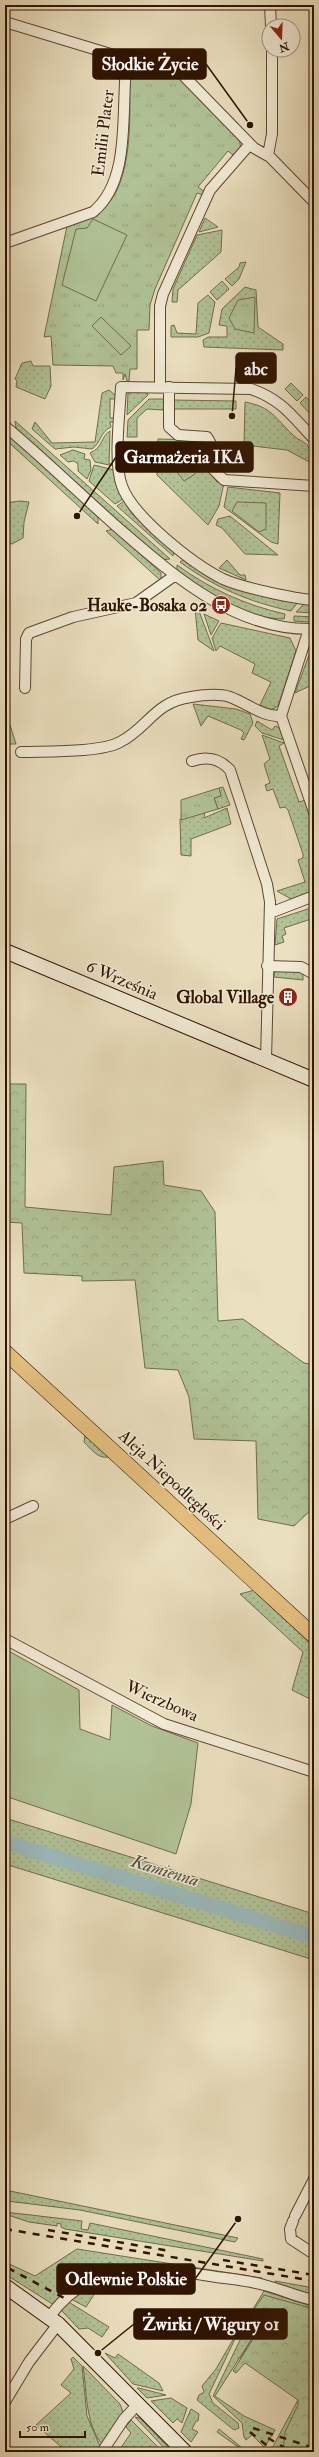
<svg xmlns="http://www.w3.org/2000/svg" width="319" height="2457" viewBox="0 0 319 2457" font-family="'IM FELL Double Pica',serif">
<style>
.grass{fill:url(#grass-dots);stroke:#706c4c}
.forest{fill:url(#forest-crowns);stroke:#706c4c}
.park{fill:url(#park-tufts);stroke:#706c4c}
.garden{fill:#b1c397;stroke:#706c4c}
.lines{fill:none;stroke-linecap:round;stroke-linejoin:round}
.river{stroke:#9cbabc;stroke-width:15}
.street-casing{stroke:#5e4730;stroke-width:12}
.secondary-casing{stroke:#2f1400;stroke-width:16}
.primary-casing{stroke:#2f1400;stroke-width:16}
.street{stroke:#f2ebd6;stroke-width:10}
.secondary{stroke:#f2ebd6;stroke-width:14}
.primary{stroke:#e6c080;stroke-width:15}
.rail{stroke:#2f1400;stroke-width:2.5;stroke-dasharray:7 7;stroke-linecap:butt}
.labels{text-anchor:middle;dominant-baseline:central;stroke-width:3;stroke-linejoin:round;paint-order:stroke}
.street-label{font-size:17px;fill:#2f1400;stroke:#f2ebd6}
.poi-label{font-size:17px;font-weight:bold;fill:#2f1400;stroke:#f2ebd6;text-anchor:end}
.water-label{font-size:18px;font-style:italic;fill:#554e42;stroke:#f2ebd6}
.leader{fill:none;stroke:#2f1400;stroke-width:1.5}
.callout-dot{fill:#2f1400;stroke:#f2ebd6;stroke-width:1.5}
.callout{fill:#2f1400;stroke:#2f1400;stroke-width:1.5}
.callout-label{font-size:18px;text-anchor:middle;font-weight:bold;fill:#fff}
</style>
<defs>
<pattern id="grass-dots" width="8" height="8" patternUnits="userSpaceOnUse"><rect width="8" height="8" fill="#b1c397"/><path d="M2 2h.1M6 6h.1" fill="none" stroke="#99a780" stroke-width="1.8" stroke-linecap="round"/></pattern>
<pattern id="forest-crowns" width="20" height="18" patternUnits="userSpaceOnUse"><rect width="20" height="18" fill="#b1c397"/><path d="M2 6a3 3 0 1 1 6 0M12 15a3 3 0 1 1 6 0" fill="none" stroke="#99a780"/></pattern>
<pattern id="park-tufts" width="24" height="20" patternUnits="userSpaceOnUse"><rect width="24" height="20" fill="#b1c397"/><path d="M3 7l-1-3M5 7V3M7 7l1-3M15 17l-1-3M17 17v-4M19 17l1-3" fill="none" stroke="#99a780"/></pattern>
</defs>
<rect width="100%" height="100%" fill="#ebe0c0"/>
<filter id="stains"><feTurbulence type="fractalNoise" baseFrequency=".005" numOctaves="4"/><feColorMatrix values="0 0 0 0 .2 0 0 0 0 .09 0 0 0 0 .02 0 0 0 .5 -.17"/></filter>
<radialGradient id="worn" r=".72"><stop offset=".6" stop-color="#630" stop-opacity="0"/><stop offset="1" stop-color="#630" stop-opacity=".3"/></radialGradient>
<!-- grass -->
<path class="grass" d="M205,218L218,227L199,232Z
M222,230L221,252L178,290L177,302H172L173,289L197,235Z
M246,262L239,279L232,286L225,279L239,267L240,263Z
M222,281L229,289L217,300L210,292Z
M245,287L256,290L258,327L283,344V350L204,347L203,340L208,337H227V326L219,325L222,309Z
M208,295L215,302L209,333L198,337H171V326L174,325L177,333L196,334L198,303Z
M31,361L33,366H50L51,386L45,399L16,387L17,381L15,379L22,363Z
M291,383L303,395L297,401L285,389Z
M109,390L116,396V399H110V418H116V422H110L111,427C100,432 101,443 92,449L74,447L55,449L32,429L35,422L52,443L95,442L102,393Z
M147,390L148,395L127,415L128,393Z
M306,397L314,406V418L300,403Z
M149,399H164L163,410L147,409L137,418V437H127L128,420Z
M173,400L236,401V409H173Z
M245,402C272,407 275,418 293,435C299,441 306,441 310,449C312,453 312,459 313,464L287,450L244,445Z
M15,421L32,436L170,559L162,560L16,428Z
M110,431L109,464H114V466L95,462L90,453C104,447 100,437 110,431Z
M5,432L98,516V524L5,439Z
M158,439L201,440L204,443C209,458 205,469 217,482L224,483L219,506L208,525L157,475Z
M73,450L85,454L84,459L90,460L91,470L87,479L78,471V464L74,461L68,462L60,455Z
M94,465L114,470L123,499L115,504L89,481Z
M228,487L280,493L278,544L271,542L224,507Z
M20,501L29,502L24,522L23,538L12,544L5,543V503Z
M124,501L133,515L174,551L173,556L117,506Z
M230,516L278,555L245,554L222,528L216,525L218,519Z
M113,529L161,573V581L106,531Z
M183,560H187L216,578L298,602L291,611C249,602 214,587 180,562Z
M227,560L240,575H245L246,580L219,568Z
M177,565C210,589 245,605 285,614L284,619C247,619 207,592 177,573Z
M306,602L314,604V613L296,612Z
M195,608L199,611L214,651L198,640Z
M204,614L219,621L211,635Z
M294,616L314,617V619L308,622L294,621Z
M221,623L290,638L296,651L278,706L271,710L260,705L271,682L252,673L255,664L220,646L216,651L212,638Z
M309,655L314,659V684L295,693Z
M193,704L236,709L250,714L253,723L244,740L241,739L244,733L241,730L208,716L201,726Z
M257,721L272,730L275,726L279,728L284,740L262,733L255,726Z
M262,735L284,743L279,746L299,802L306,800L314,827V890L291,899L277,891L305,882L298,860L303,858V854L288,810L285,807L280,808L273,789L267,791L265,785L270,783L264,764L270,759Z
M223,787L230,805L218,809L214,798L221,796L219,788Z
M227,808L231,824L191,839V856L181,855L180,819L205,812L204,818Z
M314,907V918L284,928L286,934L282,936L284,942L275,945L277,919Z
M275,970L303,972V980L274,977Z
M85,1435L108,1457C98,1459 91,1449 84,1442Z
M255,1590L314,1647V1701L292,1690L303,1652L240,1594Z
M5,1818L314,1914V1960L5,1864Z
M5,2190L238,2238L235,2242L80,2210L7,2201Z
M5,2212L82,2221L81,2229L88,2230L90,2223L263,2259V2261L65,2229L61,2227V2224L57,2223V2226L29,2222L5,2214Z
M77,2249L262,2278V2281L122,2268L109,2262L107,2271L72,2286L54,2305L5,2274V2262L35,2276Z
M275,2281L314,2288V2297L275,2283Z
M77,2291L95,2293L86,2307L69,2298Z
M264,2291L314,2307V2452H270L299,2398L240,2359L251,2340L215,2396L244,2416L275,2430L262,2452H260L264,2447L252,2435L246,2440L244,2437L242,2423L213,2396L242,2336L247,2319Z
M67,2301L109,2327L102,2337L88,2328L79,2329L62,2311L61,2309Z
M242,2324L209,2394L213,2403L238,2423L239,2428L234,2430L197,2400L199,2395L204,2392L202,2386L216,2369Z
M105,2353L115,2358L118,2354L159,2383L163,2391L133,2384Z
M73,2357L82,2366L87,2416L100,2446L96,2452H67L36,2425L71,2393L61,2385L74,2369L71,2359Z
M83,2366L120,2404L123,2412L102,2444C85,2424 87,2391 83,2366Z
M137,2388H139L166,2395L147,2398Z
M171,2398L187,2408L182,2423L177,2419L173,2423L151,2401Z
M191,2409L199,2414L198,2421H196L192,2429L198,2432L191,2442L181,2432Z
M135,2417L140,2418L173,2452H168Z
M131,2420L163,2452H118L131,2433L126,2427Z
M219,2429L247,2452H239L241,2449L217,2432Z"/>
<!-- forest -->
<path class="forest" d="M5,1084H26L25,1207L111,1215L114,1167L163,1161L164,1185L201,1191L215,1212L218,1321L243,1319L304,1363L314,1365V1507L294,1526L258,1519L256,1441L194,1439L189,1397L178,1370L145,1368L135,1280L82,1281V1276L24,1273L22,1223L5,1222Z
M264,2295L314,2309V2452H283L285,2432L298,2405V2400L245,2363L236,2373L233,2371L260,2328L254,2309Z"/>
<!-- park -->
<path class="park" d="M140,66L157,69L183,80L239,140C242,148 240,151 234,156L228,151L198,187L205,192L203,195L197,193L155,289L150,305L149,330H137V369H130L129,381H127L125,374L123,380V373H116L113,366L53,365L51,336L44,337L67,226C79,222 91,219 101,211C135,184 130,110 129,70Z
M255,297L254,333L235,329L229,318L238,300Z
M178,444L197,445L195,474L184,481L175,469L174,450Z
M237,502L266,503V529L259,532L232,511Z
M5,709L16,744H5Z
M219,788L221,796L214,798L218,809L181,820V800Z"/>
<!-- garden -->
<path class="garden" d="M93,219L127,235L96,301L62,285L76,229L87,228Z
M101,317L131,346L121,355L92,326Z
M5,1649L79,1690L80,1729L110,1740L112,1705L152,1726L198,1743L191,1804L176,1854L5,1796Z"/>
<g class="lines">
<!-- river -->
<path class="river" d="M5,1842L314,1937"/>
<!-- street casing -->
<g class="street-casing">
<path id="street" d="M270,5L271,26
M5,22L127,59C120,106 133,179 93,212L5,243
M127,59L144,58L155,60L181,73L254,148L270,157L314,202
M268,155L272,134V50
M160,387V306L163,294L210,190L250,144
M169,387V427L178,435L207,437L211,444L213,469L224,480L314,486
M5,426C43,458 79,493 116,526C172,574 234,631 314,629
M314,439C293,417 281,399 251,389L121,387C120,413 113,462 122,486C133,517 193,564 223,579C240,587 295,599 314,600
M309,629L281,716L314,812
M25,688L26,639L29,633L73,617L136,603L174,576
M21,752C45,751 100,753 120,742C148,728 154,702 191,697C203,695 218,693 230,697C247,703 262,717 281,716
M192,761C207,756 219,758 230,770L267,884L270,902L266,1060
M270,913L314,896
M267,966L301,967L314,974
M5,1519L33,1506
M5,1639L164,1724L314,1772
M295,2216L314,2179
M293,2221L290,2229L291,2239L314,2254
M50,2316C92,2259 147,2266 210,2276C228,2279 247,2280 264,2285C281,2289 297,2297 314,2300
M5,2402L29,2362L58,2324
M102,2452L124,2419L138,2404"/>
</g>
<!-- secondary casing -->
<g class="secondary-casing">
<path id="secondary" d="M5,951L314,1080
M5,2286L58,2324L185,2452"/>
</g>
<!-- primary casing -->
<g class="primary-casing">
<path id="primary" d="M5,1352L314,1636"/>
</g>
<!-- street -->
<use href="#street" class="street"/>
<!-- secondary -->
<use href="#secondary" class="secondary"/>
<!-- primary -->
<use href="#primary" class="primary"/>
<!-- rail -->
<path class="rail" d="M5,2229L314,2281
M48,2230L170,2251
M223,2260L314,2275
M8,2268L64,2298
M253,2428L314,2448
M250,2432L275,2452
M268,2438L292,2452"/>
</g>
<!-- icons -->
<defs>
<g id="bus-disc" transform="scale(1)"><circle r="9.5" fill="#8f2418" stroke="#f2ebd6"/><path d="M-5-6H5V4H4V6H2V4H-2V6H-4V4H-5ZM-3.5-4V0h7V-4ZM-3.5 1.2v1.5H-2V1.2ZM2 1.2v1.5H3.5V1.2Z" fill="#fff"/></g>
<g id="building-disc" transform="scale(1)"><circle r="9.5" fill="#8f2418" stroke="#f2ebd6"/><path d="M-4-6H4V6H1V3H-1V6H-4ZM-2.5-4.3h1.7v1.8h-1.7ZM.8-4.3h1.7v1.8H.8ZM-2.5-1h1.7V.8h-1.7ZM.8-1h1.7V.8H.8Z" fill="#fff"/></g>
</defs>
<g fill-rule="evenodd">
<use href="#bus-disc" x="221" y="605"/>
<use href="#building-disc" x="288" y="997"/>
</g>
<g class="labels">
<!-- street labels -->
<g class="street-label">
<text transform="translate(103 133) rotate(-83)">Emilii Plater</text>
<text transform="translate(122 980) rotate(23)">6 Września</text>
<text transform="translate(172 1480) rotate(43)">Aleja Niepodległości</text>
<text transform="translate(162 1701) rotate(24)">Wierzbowa</text>
</g>
<!-- poi labels -->
<g class="poi-label">
<text x="207" y="605">Hauke-Bosaka 02</text>
<text x="274" y="997">Global Village</text>
</g>
<!-- water labels -->
<g class="water-label">
<text transform="translate(165 1871) rotate(17)">Kamienna</text>
</g>
</g>
<!-- callouts -->
<path class="leader" d="M250 125L206 64M232 416L236 368M77 516L116 457M238 2219L195 2279M98 2353L134 2324"/>
<g class="callout-dot">
<circle cx="250" cy="125" r="4"/>
<circle cx="232" cy="416" r="4"/>
<circle cx="77" cy="516" r="4"/>
<circle cx="238" cy="2219" r="4"/>
<circle cx="98" cy="2353" r="4"/>
</g>
<g class="callout">
<rect x="93" y="49" width="113" height="30" rx="4"/>
<rect x="236" y="353" width="40" height="30" rx="4"/>
<rect x="116" y="442" width="137" height="30" rx="4"/>
<rect x="57" y="2264" width="138" height="30" rx="4"/>
<rect x="134" y="2309" width="153" height="30" rx="4"/>
</g>
<g class="callout-label">
<text x="150" y="70">Słodkie Życie</text>
<text x="256" y="375">abc</text>
<text x="184" y="463">Garmażeria IKA</text>
<text x="126" y="2285">Odlewnie Polskie</text>
<text x="211" y="2330">Żwirki / Wigury 01</text>
</g>
<!-- margin -->
<rect width="319" height="2457" fill="none" stroke="#ebe0c0" stroke-width="20"/>
<rect x="6" y="6" width="307" height="2445" fill="none" stroke="#2f1400" stroke-width="2"/>
<rect x="10" y="10" width="299" height="2437" fill="none" stroke="#2f1400"/>
<!-- north arrow -->
<g transform="translate(281 38) rotate(161)"><circle r="19" fill="#f2ebd6" stroke="#a49580"/>
<path d="M0-3L7 15L0 10L-7 15Z" fill="#8f2418"/>
<text y="-6" font-size="11" font-weight="bold" text-anchor="middle" fill="#2f1400">N</text>
</g>
<!-- scale -->
<path d="M20 2431v6h65v-6" fill="none" stroke="#2f1400" stroke-width="2"/>
<text x="26" y="2431" font-size="12" fill="#2f1400" stroke="#f2ebd6" stroke-width="3" paint-order="stroke">50 m</text>
<rect width="100%" height="100%" filter="url(#stains)"/>
<rect width="100%" height="100%" fill="url(#worn)"/>
</svg>
